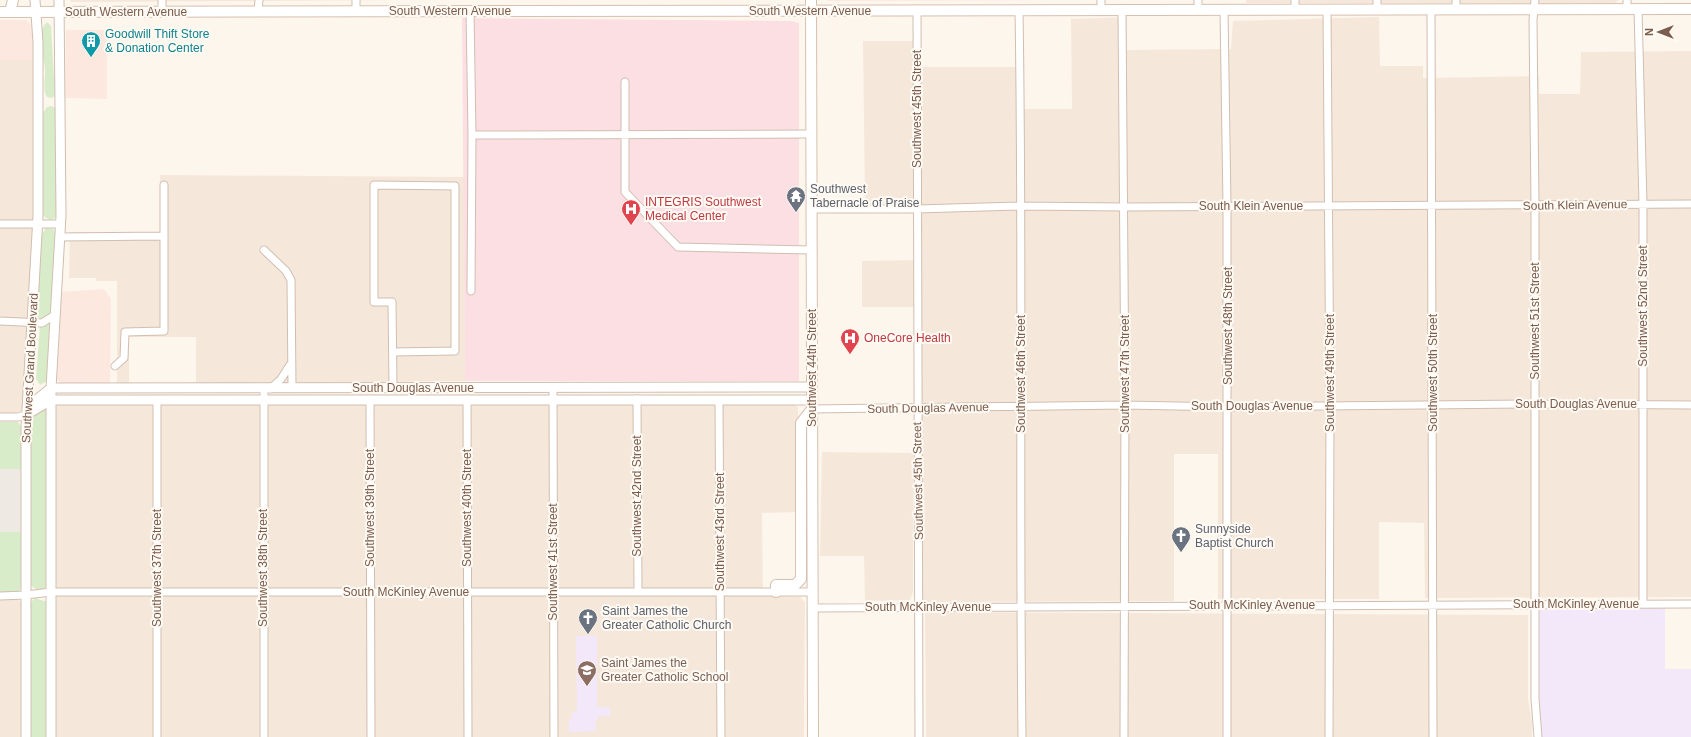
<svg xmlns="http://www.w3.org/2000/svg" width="1691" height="737" viewBox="0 0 1691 737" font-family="Arial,sans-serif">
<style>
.residential{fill:#f5e8da}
.commercial{fill:#fde8e0}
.industrial{fill:#efe9e4}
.education{fill:#f3e8fa}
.medical{fill:#fbdfe3}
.green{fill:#d8ecc9}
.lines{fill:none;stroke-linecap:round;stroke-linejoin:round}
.minor-casing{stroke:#d1beb0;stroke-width:9}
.tertiary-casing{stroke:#d1beb0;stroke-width:11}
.secondary-casing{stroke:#d6c0b0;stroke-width:12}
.minor{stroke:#fff;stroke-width:7}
.tertiary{stroke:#fff;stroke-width:9}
.secondary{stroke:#fff;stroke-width:10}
.labels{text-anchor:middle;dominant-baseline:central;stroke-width:4;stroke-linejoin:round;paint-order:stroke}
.street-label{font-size:12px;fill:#7a5c4d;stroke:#fffaf3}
.culture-label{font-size:12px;fill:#0d838f;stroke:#fffaf3;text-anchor:start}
.worship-label{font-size:12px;fill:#5b616d;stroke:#fffaf3;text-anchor:start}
.health-label{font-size:12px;fill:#be3a42;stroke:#fffaf3;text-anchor:start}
.education-label{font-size:12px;fill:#785e54;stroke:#fffaf3;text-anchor:start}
</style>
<rect width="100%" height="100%" fill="#fdf6ec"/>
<!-- residential -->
<path class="residential" d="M70,0H405L71,2Z
M1246,0H1619L1615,3H1246Z
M1127,17V50L1231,49L1233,21L1379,17L1380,66H1423V78L1539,76V94H1580L1581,52L1691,51V597L1425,598L1424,523L1379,522V599H1218V454H1174V601L927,602L923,600L922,596L921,307H862V261L921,260L920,204L865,205L863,41H914L913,67H1016L1017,109H1072L1071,19Z
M0,60H33V232L24,408L20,412L14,413H0Z
M160,175L464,177L465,381L196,384V337H129V383L117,384V281H96V278H69L70,232L160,233Z
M59,403L792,404L798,407V512L762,513L763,596L800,597L805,602L804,737H54V408Z
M822,452L913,453V592L910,600L865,601L864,556H820Z
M17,599L23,603L24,737H0V600Z
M925,612L1528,615V699L1532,722V737H926Z"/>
<!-- commercial -->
<path class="commercial" d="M827,0H1054L827,1Z
M0,20H26L33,27V60H0Z
M66,30H107V99L65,98Z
M104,289L111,299L110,382L107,384H62L57,380L56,373L61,292Z"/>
<!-- industrial -->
<path class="industrial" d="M0,469H22L21,532H0Z"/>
<!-- education -->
<path class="education" d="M1570,608H1665V669H1691V737H1542L1538,712V613L1541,609Z
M576,636H597V707H610V716H598V720H596V731L569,732V719H572V712H577Z"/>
<!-- medical -->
<path class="medical" d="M462,18L791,21L799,23V381H465Z"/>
<!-- green -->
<path class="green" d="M47,22L51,26L55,95L52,98L47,97C42,89 46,77 45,68C43,55 36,32 47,22Z
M52,106L57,110V215L55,218L50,220L42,215L43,113L47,107Z
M46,228L53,229L56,234L51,312L49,316L40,320L37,314L42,234Z
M51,321L47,381L40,385L36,379L40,324Z
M45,409H47V584L45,588C39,591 34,589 30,584V419L33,414Z
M0,422H18L22,428V587L18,592H0V532H21L22,469H0Z
M35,598L47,602L48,737H30V603Z"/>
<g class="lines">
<!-- minor casing -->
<g class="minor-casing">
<path id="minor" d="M162,0V12
M1456,0V10
M1535,0L1533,20L1535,206V699L1538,737
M1627,0V9
M917,9L919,737
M1638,9L1643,204V604
M470,10L472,135L811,134
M1019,10C1023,253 1019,495 1022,737
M1101,10V0
M1122,10L1125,400L1124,737
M1198,10V0
M1224,10L1227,206V737
M1295,10V0
M1327,10L1330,406L1329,737
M1377,10V0
M1431,10L1433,737
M258,11L259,0
M356,11V0
M625,82V192L678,247L811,250
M811,209H917L1021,206L1123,207L1691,204
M0,224H60
M60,237L164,236
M264,250L286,271L291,280L292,388
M471,291L472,135
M0,321L42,323L55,315
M115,366L124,358L125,332L164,331V185
M393,388L392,302H374V185L455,186V351L393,352
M553,388L554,737
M270,389L281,379L290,365
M370,399L371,737
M467,399L468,737
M637,399L638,592
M157,400V737
M719,400L721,737
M812,409L1125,405L1228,407L1536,404L1691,405
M0,417H18L26,415
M0,596L26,595L51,592H812
M812,608L1691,604
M264,737V388"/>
</g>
<!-- tertiary casing -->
<g class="tertiary-casing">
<path id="tertiary" d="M26,415L35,401L51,388L812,387
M26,415L51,400H812
M26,737V427L38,216V42L35,0
M51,737V388L61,216L59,0"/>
</g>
<!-- secondary casing -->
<g class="secondary-casing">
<path id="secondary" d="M811,0L813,737
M0,12L1691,9
M10,12L13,0
M776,592V585H795L801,579V423L812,409"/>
</g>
<!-- minor -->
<use href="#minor" class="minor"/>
<!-- tertiary -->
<use href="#tertiary" class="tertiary"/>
<!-- secondary -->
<use href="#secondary" class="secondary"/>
</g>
<!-- icons -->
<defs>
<g id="building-pin" transform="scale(1)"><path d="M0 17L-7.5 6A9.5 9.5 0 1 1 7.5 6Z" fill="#0f9aa8" stroke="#fffaf3"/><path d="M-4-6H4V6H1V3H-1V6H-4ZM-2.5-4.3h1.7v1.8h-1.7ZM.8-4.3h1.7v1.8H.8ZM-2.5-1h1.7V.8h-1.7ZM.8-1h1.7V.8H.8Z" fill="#fff"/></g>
<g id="temple-pin" transform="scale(1)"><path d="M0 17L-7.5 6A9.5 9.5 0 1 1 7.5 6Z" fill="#6b7280" stroke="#fffaf3"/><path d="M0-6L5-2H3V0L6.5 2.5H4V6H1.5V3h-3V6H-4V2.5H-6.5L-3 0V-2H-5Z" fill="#fff"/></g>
<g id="hospital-pin" transform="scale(1)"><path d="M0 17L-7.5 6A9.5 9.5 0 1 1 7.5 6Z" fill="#e0444e" stroke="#fffaf3"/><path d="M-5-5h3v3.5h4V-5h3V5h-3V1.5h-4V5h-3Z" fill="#fff"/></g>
<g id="church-pin" transform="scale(1)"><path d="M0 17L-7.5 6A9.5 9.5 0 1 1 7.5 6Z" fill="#6b7280" stroke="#fffaf3"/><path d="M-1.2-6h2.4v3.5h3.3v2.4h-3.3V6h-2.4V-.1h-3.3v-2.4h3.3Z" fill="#fff"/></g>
<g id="school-pin" transform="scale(1)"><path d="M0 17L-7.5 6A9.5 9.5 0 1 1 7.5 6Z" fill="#8d6e63" stroke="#fffaf3"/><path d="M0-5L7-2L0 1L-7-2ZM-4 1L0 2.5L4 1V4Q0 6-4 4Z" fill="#fff"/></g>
</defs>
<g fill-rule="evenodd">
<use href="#building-pin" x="91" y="41"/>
<use href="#temple-pin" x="796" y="196"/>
<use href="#hospital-pin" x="631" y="209"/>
<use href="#hospital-pin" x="850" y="338"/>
<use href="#church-pin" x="1181" y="536"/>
<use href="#church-pin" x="588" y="618"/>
<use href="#school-pin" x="587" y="670"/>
</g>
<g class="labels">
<!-- street labels -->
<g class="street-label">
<text x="450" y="11">South Western Avenue</text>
<text x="810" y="11">South Western Avenue</text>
<text x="126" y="12">South Western Avenue</text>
<text transform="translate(917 109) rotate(-90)">Southwest 45th Street</text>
<text transform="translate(1575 205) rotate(-1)">South Klein Avenue</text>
<text x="1251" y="206">South Klein Avenue</text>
<text transform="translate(1643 306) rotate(-90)">Southwest 52nd Street</text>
<text transform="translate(1535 321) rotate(-90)">Southwest 51st Street</text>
<text transform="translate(1228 326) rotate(-90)">Southwest 48th Street</text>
<text transform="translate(30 368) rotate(-87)">Southwest Grand Boulevard</text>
<text transform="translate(812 368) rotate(-90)">Southwest 44th Street</text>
<text transform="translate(1330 373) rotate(-90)">Southwest 49th Street</text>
<text transform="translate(1433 373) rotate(-90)">Southwest 50th Street</text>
<text transform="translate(1021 374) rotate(-90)">Southwest 46th Street</text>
<text transform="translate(1125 374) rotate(-90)">Southwest 47th Street</text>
<text x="413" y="388">South Douglas Avenue</text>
<text x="1576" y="404">South Douglas Avenue</text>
<text x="1252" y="406">South Douglas Avenue</text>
<text transform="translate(928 408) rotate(-1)">South Douglas Avenue</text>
<text transform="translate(918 481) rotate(-91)">Southwest 45th Street</text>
<text transform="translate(637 496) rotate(-90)">Southwest 42nd Street</text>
<text transform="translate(370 508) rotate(-90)">Southwest 39th Street</text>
<text transform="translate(467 508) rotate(-90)">Southwest 40th Street</text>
<text transform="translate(720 532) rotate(-90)">Southwest 43rd Street</text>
<text transform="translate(553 562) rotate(-90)">Southwest 41st Street</text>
<text transform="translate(157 568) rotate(-90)">Southwest 37th Street</text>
<text transform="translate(263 568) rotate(-90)">Southwest 38th Street</text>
<text x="406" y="592">South McKinley Avenue</text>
<text x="1576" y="604">South McKinley Avenue</text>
<text x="1252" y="605">South McKinley Avenue</text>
<text x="928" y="607">South McKinley Avenue</text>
</g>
<!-- culture labels -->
<g class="culture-label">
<text x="105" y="34">Goodwill Thift Store<tspan x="105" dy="14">&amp; Donation Center</tspan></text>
</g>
<!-- worship labels -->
<g class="worship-label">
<text x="810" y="189">Southwest<tspan x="810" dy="14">Tabernacle of Praise</tspan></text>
<text x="1195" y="529">Sunnyside<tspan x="1195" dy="14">Baptist Church</tspan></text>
<text x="602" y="611">Saint James the<tspan x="602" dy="14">Greater Catholic Church</tspan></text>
</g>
<!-- health labels -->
<g class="health-label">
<text x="645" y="202">INTEGRIS Southwest<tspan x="645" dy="14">Medical Center</tspan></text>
<text x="864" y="338">OneCore Health</text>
</g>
<!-- education labels -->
<g class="education-label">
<text x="601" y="663">Saint James the<tspan x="601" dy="14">Greater Catholic School</tspan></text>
</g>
</g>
<!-- north arrow -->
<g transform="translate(1659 32) rotate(270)" stroke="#fffaf3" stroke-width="3" paint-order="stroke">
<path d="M0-3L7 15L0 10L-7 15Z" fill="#7a5c4d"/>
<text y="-6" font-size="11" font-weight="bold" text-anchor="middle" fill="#7a5c4d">N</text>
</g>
</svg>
